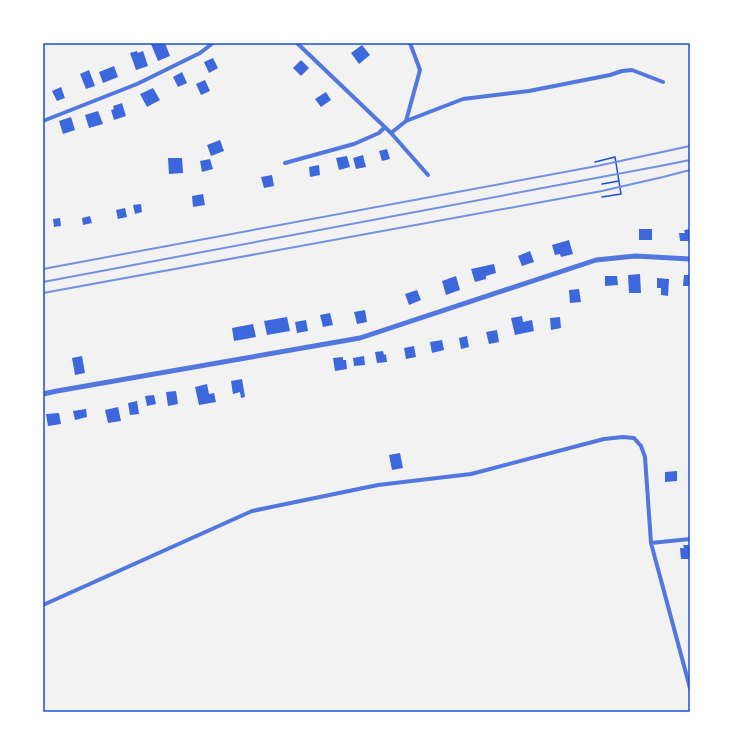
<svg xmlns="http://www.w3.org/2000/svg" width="733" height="755" viewBox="0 0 733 755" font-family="Merriweather,serif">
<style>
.building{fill:#3d67dc}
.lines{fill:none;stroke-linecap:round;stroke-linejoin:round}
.path{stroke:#1d4ed8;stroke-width:1.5}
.minor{stroke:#5277de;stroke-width:4}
.tertiary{stroke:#5277de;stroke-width:5}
.rail{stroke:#7290e2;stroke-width:2}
.neatline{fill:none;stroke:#1d4ed8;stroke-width:1.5}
</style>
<rect width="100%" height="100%" fill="#f2f2f2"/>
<!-- building -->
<path class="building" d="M152,43H165L170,56L158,61L151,44Z
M362,45L370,55L359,64L351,53Z
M137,51L138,53L143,51L148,66L136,70L130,53Z
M213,58L218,68L209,73L204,62Z
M301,60L309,68L301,76L293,68Z
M114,66L118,77L103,83L99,72Z
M89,70L95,86L86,89L80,74Z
M182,72L187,83L178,87L173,77Z
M205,80L210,91L201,95L196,84Z
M61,87L65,98L57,101L52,91Z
M153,88L160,100L147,107L140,94Z
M326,92L331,100L321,107L315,99Z
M122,103L126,116L114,120L111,110L114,109L113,106Z
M98,111L103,124L89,128L85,115Z
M71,117L75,130L63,134L59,121Z
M220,140L224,151L211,156L207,145Z
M387,149L390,159L382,161L379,151Z
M363,155L366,167L356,169L353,158Z
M347,156L350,167L339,170L336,158Z
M168,158H182L183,173L169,174Z
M210,159L213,169L202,172L200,161Z
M319,165L320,175L310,177L309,167Z
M272,175L274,186L264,188L261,177Z
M203,194L205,205L193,207L192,196Z
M141,204L142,212L135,214L133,205Z
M125,208L127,217L118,219L116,210Z
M90,216L92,223L83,225L82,218Z
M60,218L61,226L54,227L53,219Z
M639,229H652V240H639Z
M690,229V241H680L679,233H685L684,230Z
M569,240L573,254L561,257L560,254L555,255L552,245Z
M530,251L534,262L522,266L518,256Z
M494,264L496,273L486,276V279L475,282L471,269Z
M640,274L641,293H629L628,275Z
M684,275H690V286H683Z
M456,276L460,290L446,295L442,281Z
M605,276H617L618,285L605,286Z
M657,278L669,279L668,296L661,295V288H657Z
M579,289L581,302L570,303L569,290Z
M417,290L421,300L409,305L405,294Z
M365,310L367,322L357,324L354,312Z
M330,313L333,325L323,327L320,315Z
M522,316L523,322L532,320L534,331L515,335L511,318Z
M287,317L290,331L267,335L264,321Z
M560,317L561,328L551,330L550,318Z
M306,320L308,331L297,333L295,322Z
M253,324L256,337L234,341L232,328Z
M497,330L499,342L489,344L486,332Z
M467,336L469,347L461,349L459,338Z
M442,340L444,350L432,353L430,342Z
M414,346L416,357L406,359L404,348Z
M383,351L384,355L386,354L387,362L377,363L375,352Z
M82,356L85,373L75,375L72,358Z
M364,356L365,365L354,366L353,358Z
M343,357V360H346L347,369L335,371L333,358Z
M242,379L245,397L241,398L240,392L233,394L231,381Z
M207,384L209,394L214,393L216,402L199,405L195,387Z
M176,391L178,404L168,406L166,392Z
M154,395L156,404L147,406L145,396Z
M137,401L139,414L130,415L128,403Z
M118,407L121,421L108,423L105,410Z
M86,409L87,417L75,420L73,411Z
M59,413L61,424L48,426L46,414Z
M400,453L403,468L392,470L389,455Z
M677,471V481L665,482V472Z
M683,545H690V559H681L680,548H684Z"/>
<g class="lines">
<!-- path -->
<path class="path" d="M595,162L615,157L621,194L602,197
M602,184L619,181"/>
<!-- minor -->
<path class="minor" d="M297,43L391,133L428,175
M43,121L137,84L200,53L213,43
M406,121L463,99L529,91L610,75L622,71L632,70L663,82
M391,133L406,121L420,70L410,43
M285,163L354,144L379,133L385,127
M690,539L651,543L690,688
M43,605L252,511L378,485L471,474L604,439L623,437L634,438L641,446L645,457L651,543"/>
<!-- tertiary -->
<path class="tertiary" d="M43,394L57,391L360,338L596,260L635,256L690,259"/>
<!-- rail -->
<path class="rail" d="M43,269L597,166L690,146
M43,282L660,166L690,160
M43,293L602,191L663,177L690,170"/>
</g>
<!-- border -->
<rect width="733" height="755" fill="none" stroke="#ffffff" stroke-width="88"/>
<rect x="44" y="44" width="645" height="667" class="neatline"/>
</svg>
